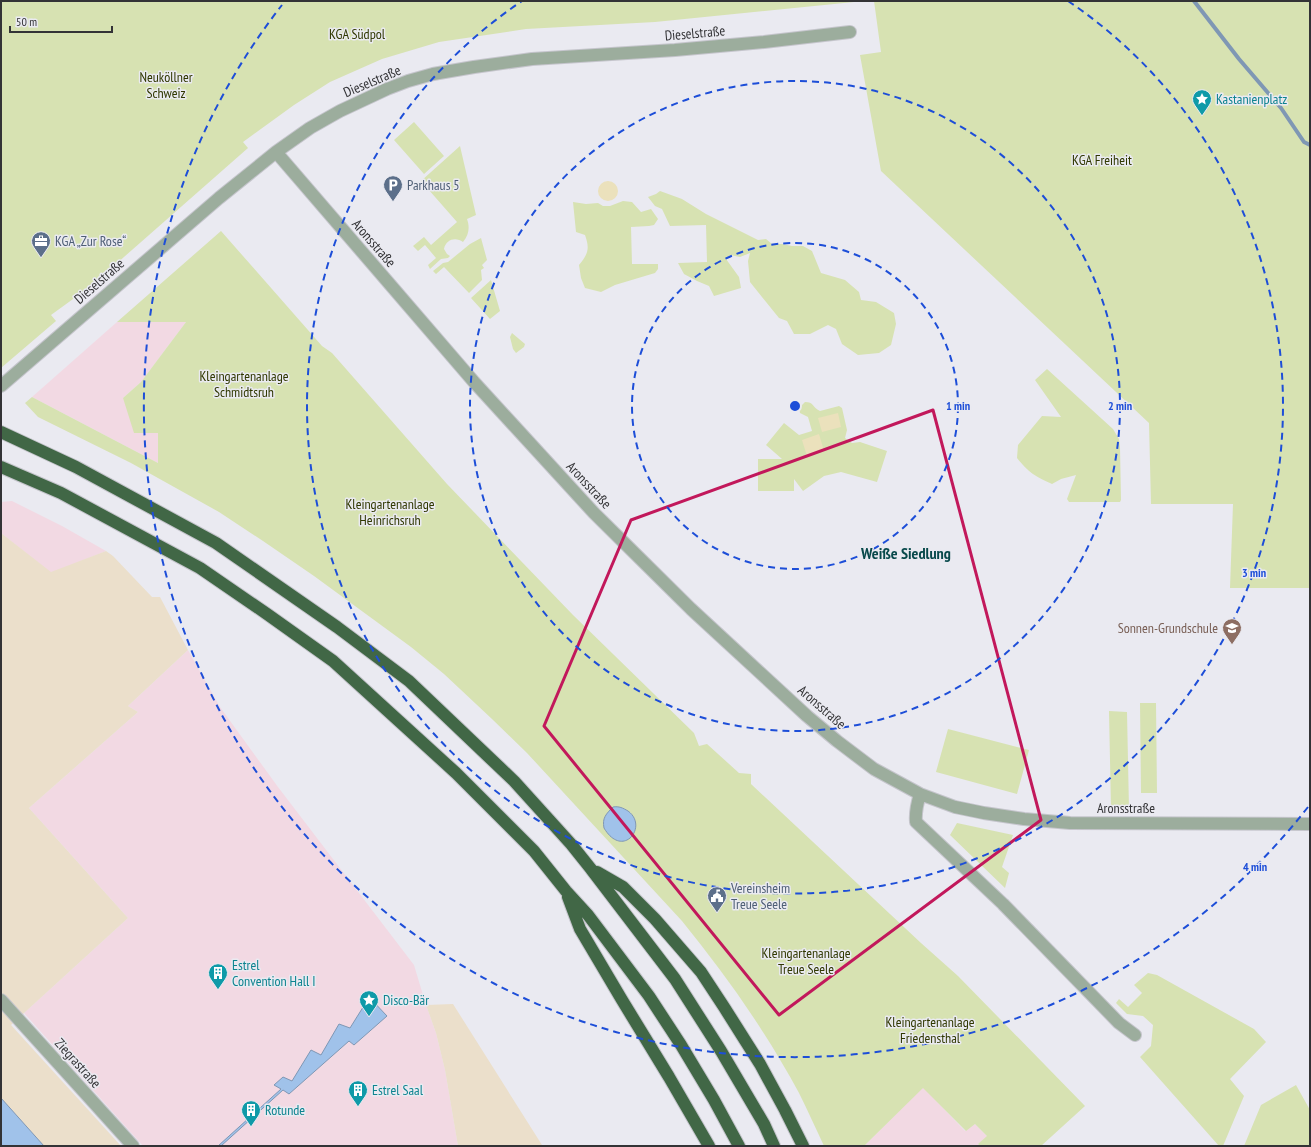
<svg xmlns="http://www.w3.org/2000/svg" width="1311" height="1147" viewBox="0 0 1311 1147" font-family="'PT Sans Narrow',sans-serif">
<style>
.commercial{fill:#f2d9e3}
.industrial{fill:#ebdfcb}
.green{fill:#d7e2b2;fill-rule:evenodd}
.sand{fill:#ebe1bc}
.water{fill:#a0c2ea;stroke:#7f97b4}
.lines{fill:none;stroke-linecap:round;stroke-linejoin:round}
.stream{stroke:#7f97b4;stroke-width:4}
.street-casing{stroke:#c5c5cc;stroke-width:14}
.highway-casing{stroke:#c5c5cc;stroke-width:14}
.street{stroke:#9cad9d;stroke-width:12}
.highway{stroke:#416746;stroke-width:12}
.marked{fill:none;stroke:#c2185b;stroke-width:3;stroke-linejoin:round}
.ring{fill:none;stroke:#1d4ed8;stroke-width:2;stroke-dasharray:7 5}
.labels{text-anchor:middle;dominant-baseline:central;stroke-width:3;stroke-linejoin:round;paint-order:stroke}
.street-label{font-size:14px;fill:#333336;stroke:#eaeaf1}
.park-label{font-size:14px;fill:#303800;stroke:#eaeaf1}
.culture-label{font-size:14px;fill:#0d838f;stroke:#eaeaf1;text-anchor:start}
.service-label{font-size:14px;fill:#4e5e75;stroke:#eaeaf1;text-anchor:start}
.education-label{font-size:14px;fill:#785e54;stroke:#eaeaf1;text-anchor:end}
.quarter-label{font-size:16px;font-weight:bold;fill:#08494b;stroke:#eaeaf1}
.centre{fill:#1d4ed8;stroke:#eaeaf1;stroke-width:2}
.ring-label{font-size:12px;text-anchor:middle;font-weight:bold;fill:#1d4ed8;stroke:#eaeaf1;stroke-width:3;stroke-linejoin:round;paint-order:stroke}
</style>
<rect width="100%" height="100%" fill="#eaeaf1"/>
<!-- commercial -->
<path class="commercial" d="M117,322H186L141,382L123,398L158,432V463L32,397Z
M12,501L62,526L106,551L51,573L1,533V502Z
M188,650L220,707L278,787L414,965L426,1005L436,1033L445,1070L458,1146H143L24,1013L128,918L29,808L138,712L128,706Z
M923,1087L965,1131L975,1124L988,1137L978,1144L980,1146H864Z"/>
<!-- industrial -->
<path class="industrial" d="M1,533L51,572L106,551L113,556L152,597H160L188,650L128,706L138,712L29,808L128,918L11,1025L121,1146H44L1,1098Z
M453,1004L542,1145L543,1146H458L445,1070L436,1033L426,1005Z"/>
<!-- green -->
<path class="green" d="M1,1H864L655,22L526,29L439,42L382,59L330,82L294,105L243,142L248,148L91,286L51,315L56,321L1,368Z
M874,1H1310V588H1230L1233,504H1151L1149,423L881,171L860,55L881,52Z
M414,122L444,156L424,174L394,140Z
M460,146L476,215L467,219C470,227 469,235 463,242C456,237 446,239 444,249L447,254L450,256L448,258L441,259L430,269L428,265L436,258L425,245L418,251L413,246L424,237L431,245L457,222L421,181Z
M660,191L682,199L706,214L758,240L766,239L772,244H782L792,246H803L812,251L821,273L845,280L859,292L861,300L876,302L894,313L896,324L891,345L879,353L858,355L842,344L836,329L828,325L810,334H794L787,321L779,318L750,282L748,261L750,253L740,257L730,255L726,259L739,277L741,288L714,296L709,286L697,281L684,274L678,263L707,262L706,225L670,226L662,209L655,206L648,197L656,194Z
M623,201L632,202L641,212L651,209L658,219L654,225L649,226L631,227L632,264H658V269L655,273L615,285L601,292L585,288L581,278L579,265C588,254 590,249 585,235L576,232L573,202L586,204L598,203L603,206H610Z
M221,231L322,346L332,353L447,484L573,615L694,733L699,746L707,744L739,773L751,774V784L921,943L958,976L1085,1106L1041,1146H980L978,1144L987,1136L975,1124L966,1131L923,1088L864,1146H824C816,1129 808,1111 799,1093C766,1032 726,975 682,921L527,753L492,719L444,674L411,647L314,576L263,541L219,512L131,463L38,417L25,403L32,397L158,463V433H134L123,398L141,382L186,322H117ZM619,807L631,813L617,840L605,830L607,813Z
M481,238L487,260L482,265L484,268L481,270L482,280L469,293L444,267L436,274L433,271L443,263L448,262L470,244Z
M491,280L500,311L490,319L471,298Z
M512,333L525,344L524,347L516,353L513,349L510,337Z
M1047,369L1113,429L1119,439L1120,447L1121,500L1120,502H1069L1067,499L1076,475L1061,479L1052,484C1035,476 1029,473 1017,458L1018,445L1042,416L1061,417L1035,380Z
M805,402C814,402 812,407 820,411L839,406L842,408L847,430L845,438L852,443L860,442L887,451L877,482L841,472L824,476L803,491L794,479V491H758V459H782L766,445L784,423L799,435L812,431L808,417L800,413L799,408Z
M1140,703H1156L1157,793H1141Z
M1109,711L1127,712L1129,809H1111Z
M948,729L1029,750L1017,794L936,772Z
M957,823L1013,835L1002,867L1009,873L1005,888L950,835Z
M1148,973L1157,975L1254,1029L1266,1042L1230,1079L1244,1096L1223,1146H1219L1140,1057L1151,1046L1153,1025L1143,1016L1127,1014L1116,1003L1119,999L1128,1007L1142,993L1134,985Z
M1296,1085L1310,1110V1146H1244L1261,1105Z"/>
<!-- sand -->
<path class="sand" d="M598 191a10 10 0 1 1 20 0a10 10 0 1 1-20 0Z
M838,413L841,427L822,432L818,418Z
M819,434L824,451L807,456L802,440Z"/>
<!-- water -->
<path class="water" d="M613,807C619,806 623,808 628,811C649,826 623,860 604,828C602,818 606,814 613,807Z
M370,998L387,1016L354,1045L349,1041L289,1094L283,1090L221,1146H218L281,1089L274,1085L283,1077L292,1081L311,1050L321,1055L339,1024L350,1028L365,1004Z
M1,1098L44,1146H1Z"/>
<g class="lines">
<!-- stream -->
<path class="stream" d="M1194,1L1239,59L1281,108L1304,142L1310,145"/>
<!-- street casing -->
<g class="street-casing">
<path id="street" d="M276,152L474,382L594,513L691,609L807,716L837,741L874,769L920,794L955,807L984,813L1024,819L1070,823L1310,824
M1,386L219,198L276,152L310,128L340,111L387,89L408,81L433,74L474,67L532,59L675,50L764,42L850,32
M920,794C917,804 915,812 916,822L1003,904L1119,1023L1135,1035
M1,1000L133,1146"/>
</g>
<!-- highway casing -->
<g class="highway-casing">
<path id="highway" d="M1,432L76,467L216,543L337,627L409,681L514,781L571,844L591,869L675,979L721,1051L764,1124L774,1146
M1,467L61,493L200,568L267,614L333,661L456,773L534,851L566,891L588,915L649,996L681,1045L714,1100L739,1146
M597,872L623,887L655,919L701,972L724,1007L760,1064L785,1110L803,1146
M568,897L580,929L622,1000L669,1077L709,1146"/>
</g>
<!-- street -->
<use href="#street" class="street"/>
<!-- highway -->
<use href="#highway" class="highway"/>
</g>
<!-- marked area -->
<path class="marked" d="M933,410L1041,820L779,1015L544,726L631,520Z"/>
<!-- distance rings -->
<g class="ring">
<circle cx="795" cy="406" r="163"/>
<circle cx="795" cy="406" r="325"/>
<path d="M1068 1A488 488 0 1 1 522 1"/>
<path d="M1308 807A651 651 0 1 1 282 5"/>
</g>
<!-- icons -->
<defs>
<g id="sight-pin" transform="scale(1)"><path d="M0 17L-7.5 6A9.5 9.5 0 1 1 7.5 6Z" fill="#0f9aa8" stroke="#eaeaf1"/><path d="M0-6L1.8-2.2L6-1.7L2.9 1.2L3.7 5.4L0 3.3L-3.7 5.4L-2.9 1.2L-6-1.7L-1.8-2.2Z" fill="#fff"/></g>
<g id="parking-pin" transform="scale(1)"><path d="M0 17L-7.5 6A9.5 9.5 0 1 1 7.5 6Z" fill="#5c6f8a" stroke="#eaeaf1"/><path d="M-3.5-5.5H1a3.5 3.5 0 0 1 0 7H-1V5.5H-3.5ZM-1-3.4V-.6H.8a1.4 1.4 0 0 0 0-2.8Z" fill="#fff"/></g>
<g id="office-pin" transform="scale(1)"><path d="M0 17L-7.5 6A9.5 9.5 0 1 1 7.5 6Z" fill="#5c6f8a" stroke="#eaeaf1"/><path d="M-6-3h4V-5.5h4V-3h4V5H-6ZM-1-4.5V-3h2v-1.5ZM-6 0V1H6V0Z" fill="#fff"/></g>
<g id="school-pin" transform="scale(1)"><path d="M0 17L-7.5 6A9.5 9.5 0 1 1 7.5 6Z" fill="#8d6e63" stroke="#eaeaf1"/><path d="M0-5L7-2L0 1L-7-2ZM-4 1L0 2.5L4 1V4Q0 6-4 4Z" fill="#fff"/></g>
<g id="civic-pin" transform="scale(1)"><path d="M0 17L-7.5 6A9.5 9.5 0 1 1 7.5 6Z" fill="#5c6f8a" stroke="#eaeaf1"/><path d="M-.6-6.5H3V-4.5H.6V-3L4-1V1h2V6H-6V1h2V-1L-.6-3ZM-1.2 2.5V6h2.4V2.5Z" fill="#fff"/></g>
<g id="building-pin" transform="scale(1)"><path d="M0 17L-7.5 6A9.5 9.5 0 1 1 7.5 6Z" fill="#0f9aa8" stroke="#eaeaf1"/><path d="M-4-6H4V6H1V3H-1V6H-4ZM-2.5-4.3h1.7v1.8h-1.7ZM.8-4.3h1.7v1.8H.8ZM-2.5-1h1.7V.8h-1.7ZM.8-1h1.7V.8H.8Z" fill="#fff"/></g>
</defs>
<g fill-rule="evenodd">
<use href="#sight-pin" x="1202" y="99"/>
<use href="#parking-pin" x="393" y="185"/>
<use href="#office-pin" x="41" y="241"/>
<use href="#school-pin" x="1232" y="628"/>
<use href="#civic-pin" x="717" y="896"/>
<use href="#building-pin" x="218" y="973"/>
<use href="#sight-pin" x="369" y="1000"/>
<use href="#building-pin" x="358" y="1090"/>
<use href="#building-pin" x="251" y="1110"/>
</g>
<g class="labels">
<!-- street labels -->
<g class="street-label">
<text transform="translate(695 33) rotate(-5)">Dieselstraße</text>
<text transform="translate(372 81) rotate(-23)">Dieselstraße</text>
<text transform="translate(374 243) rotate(49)">Aronsstraße</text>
<text transform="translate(99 281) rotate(-41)">Dieselstraße</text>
<text transform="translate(589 485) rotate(47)">Aronsstraße</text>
<text transform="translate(822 707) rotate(41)">Aronsstraße</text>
<text x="1126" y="808">Aronsstraße</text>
<text transform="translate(78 1063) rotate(48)">Ziegrastraße</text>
</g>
<!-- park labels -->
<g class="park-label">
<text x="357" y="34">KGA Südpol</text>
<text x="166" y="77">Neuköllner<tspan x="166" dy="16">Schweiz</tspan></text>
<text x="1102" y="160">KGA Freiheit</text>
<text x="244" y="376">Kleingartenanlage<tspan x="244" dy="16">Schmidtsruh</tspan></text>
<text x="390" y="504">Kleingartenanlage<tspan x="390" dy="16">Heinrichsruh</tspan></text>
<text x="806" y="953">Kleingartenanlage<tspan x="806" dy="16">Treue Seele</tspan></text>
<text x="930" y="1022">Kleingartenanlage<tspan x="930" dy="16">Friedensthal</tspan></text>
</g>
<!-- culture labels -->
<g class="culture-label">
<text x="1216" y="99">Kastanienplatz</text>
<text x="232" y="965">Estrel<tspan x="232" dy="16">Convention Hall I</tspan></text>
<text x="383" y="1000">Disco-Bär</text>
<text x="372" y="1090">Estrel Saal</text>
<text x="265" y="1110">Rotunde</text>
</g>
<!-- service labels -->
<g class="service-label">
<text x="407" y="185">Parkhaus 5</text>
<text x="55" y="241">KGA „Zur Rose“</text>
<text x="731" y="888">Vereinsheim<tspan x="731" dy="16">Treue Seele</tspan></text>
</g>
<!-- education labels -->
<g class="education-label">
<text x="1218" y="628">Sonnen-Grundschule</text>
</g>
<!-- quarter labels -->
<g class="quarter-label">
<text x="906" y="553">Weiße Siedlung</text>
</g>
</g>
<circle cx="795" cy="406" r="6" class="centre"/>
<g class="ring-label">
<text x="958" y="410">1 min</text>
<text x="1120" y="410">2 min</text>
<text x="1254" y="577">3 min</text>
<text x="1255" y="871">4 min</text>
</g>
<!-- border -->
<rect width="1311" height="1147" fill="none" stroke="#333336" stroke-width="4"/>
<!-- scale -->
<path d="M10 26v6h102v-6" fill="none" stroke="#333336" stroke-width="2"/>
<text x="16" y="26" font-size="12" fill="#333336" stroke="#eaeaf1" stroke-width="3" paint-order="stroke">50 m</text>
</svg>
